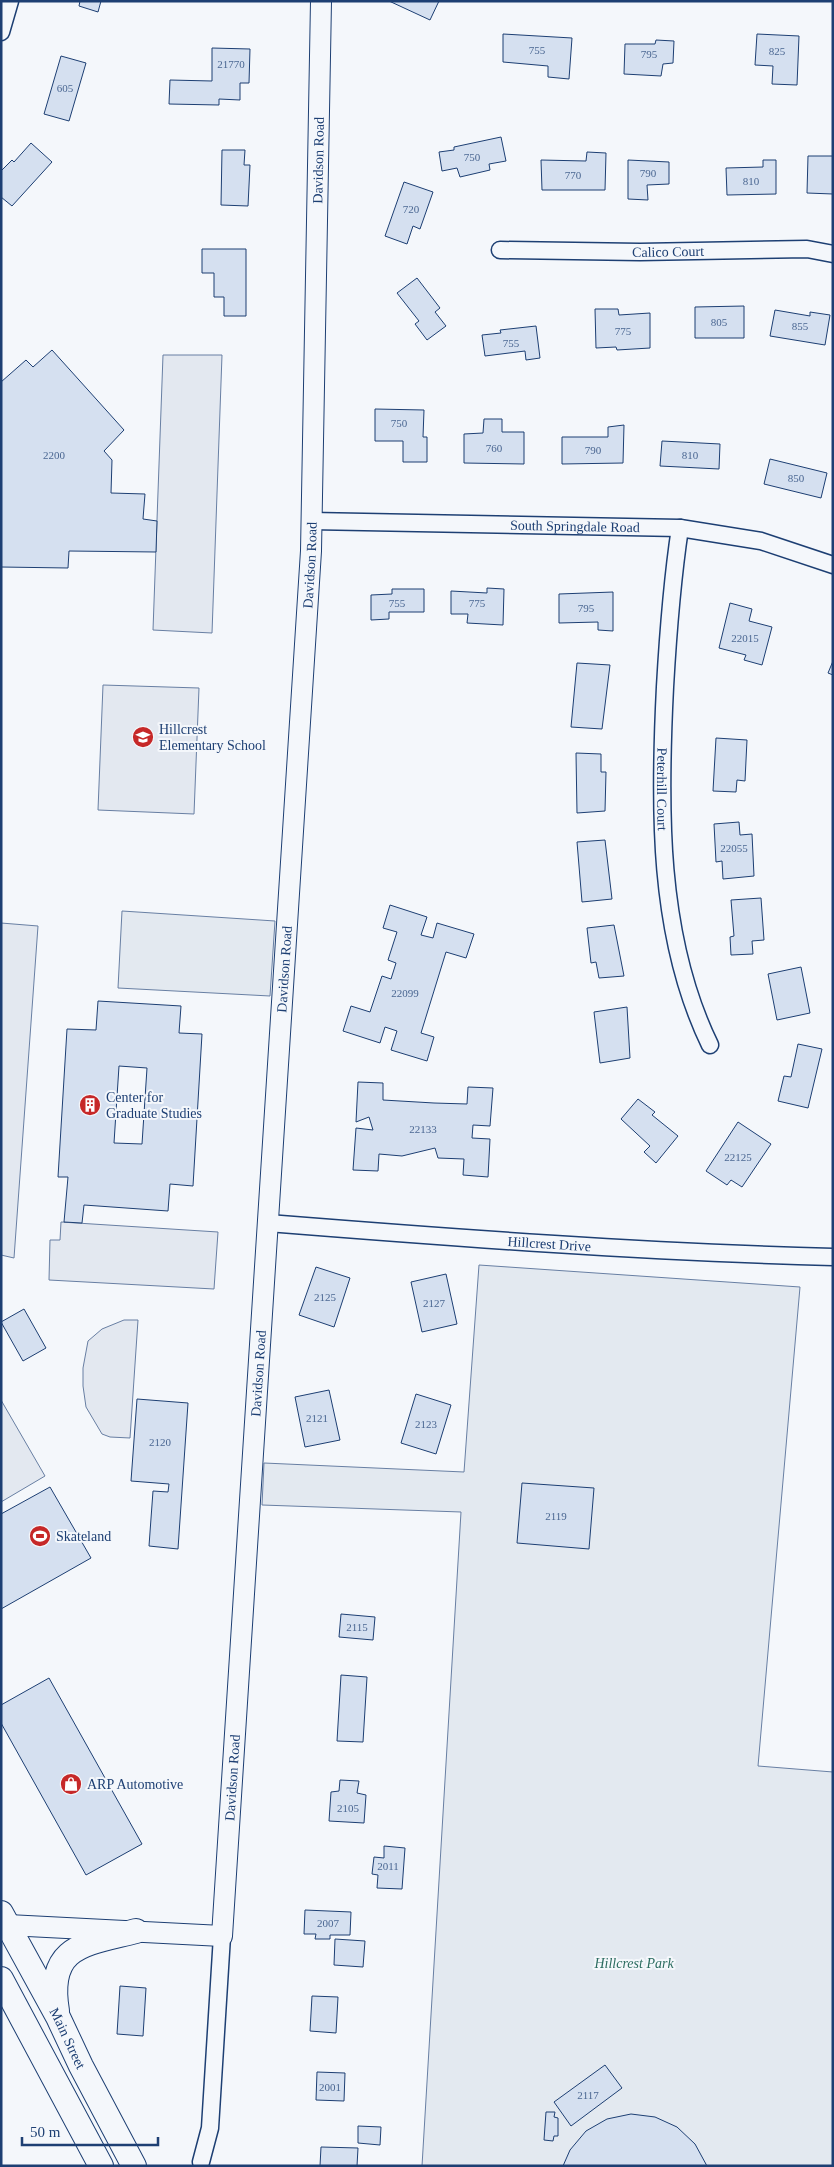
<svg xmlns="http://www.w3.org/2000/svg" width="834" height="2167" viewBox="0 0 834 2167" font-family="Georgia,serif">
<style>
.green{fill:#e3e9f0;stroke:#687fa3}
.parking{fill:#e3e8f0;stroke:#687fa3}
.building{fill:#d5e0f0;stroke:#1d3f73;fill-rule:evenodd}
.lines{fill:none;stroke-linecap:round;stroke-linejoin:round}
.minor-casing{stroke:#1d3f73;stroke-width:19}
.tertiary-casing{stroke:#1d3f73;stroke-width:22}
.secondary-casing{stroke:#1d3f73;stroke-width:26}
.minor{stroke:#f4f7fb;stroke-width:16}
.tertiary{stroke:#f4f7fb;stroke-width:20}
.secondary{stroke:#f4f7fb;stroke-width:24}
.labels{text-anchor:middle;dominant-baseline:central;stroke-width:4;stroke-linejoin:round;paint-order:stroke}
.number-label{font-size:11px;fill:#4b6792}
.street-label{font-size:14px;fill:#1d3f73;stroke:#f4f7fb}
.poi-label{font-size:14px;fill:#1d3f73;stroke:#f4f7fb;text-anchor:start}
.park-label{font-size:14px;font-style:italic;fill:#2c6c60;stroke:#f4f7fb}
</style>
<rect width="100%" height="100%" fill="#f4f7fb"/>
<!-- green -->
<path class="green" d="M122,911L275,921L270,996L118,988Z
M479,1265L800,1287L758,1766L833,1772V2166H422L461,1512L262,1505L264,1463L464,1472Z"/>
<!-- parking -->
<path class="parking" d="M163,355H222L212,633L153,630Z
M103,685L199,688L194,814L98,810Z
M1,923L38,926L14,1258L1,1255Z
M61,1222L218,1232L214,1289L49,1280L50,1240H60Z
M124,1320H138L130,1438L110,1437L102,1434L86,1407L83,1386V1368L88,1341L102,1329Z
M1,1400L45,1476L1,1502Z"/>
<!-- building -->
<path class="building" d="M80,1H101L98,12L79,6Z
M389,1H439L430,20Z
M503,34L572,38L569,79L548,77V66L503,62Z
M757,34L799,36L797,85L772,84L773,66L755,65Z
M656,40L674,41L673,63L663,64L661,76L624,74L625,44H655Z
M212,48L250,49L249,83H240V100L219,99V105L169,104L170,80L212,81Z
M61,56L86,63L69,121L44,114Z
M501,137L506,161L489,164L490,170L460,177L457,168L442,171L439,152L454,150V147Z
M31,143L52,162L12,206L1,197V171L12,160L14,162Z
M222,150H245L244,165H250L248,206L221,205Z
M587,152L606,153L605,190H542L541,160L586,161Z
M808,156H833V194L807,193Z
M628,160L669,162V184L647,185L648,200L628,199Z
M763,160H776V194L727,195L726,168L763,167Z
M404,182L433,192L420,229L413,226L407,244L385,236Z
M202,249H246V316H224V297H214V273H202Z
M417,278L440,308L435,312L446,326L427,340L415,324L419,321L397,293Z
M744,306V338H695V307Z
M595,309H618L619,315L650,313V348L617,350L616,347L596,348Z
M775,310L810,316V312L830,315L825,345L770,336Z
M536,326L540,358L526,360L525,351L485,356L482,335L501,333L500,330Z
M52,350L124,430L104,451L112,460L111,493L145,494L143,519L157,521L156,552L69,551L68,568L1,567V382L26,360L33,367Z
M375,409L424,410L423,437H427V462H403V441H375Z
M484,419H502V432H524V464L464,463V434L483,433Z
M624,425L623,463L562,464V437H608V427Z
M662,441L720,444L719,469L660,466Z
M770,459L827,473L821,498L764,484Z
M487,588L504,589L503,625L467,623L468,614H451V591L487,593Z
M392,589H424V612H389V619L371,620V595L392,594Z
M613,592V631L598,630V622L559,623V594Z
M730,603L752,609L749,621L772,627L762,665L744,660L746,655L719,648Z
M833,661V675L828,673Z
M577,663L610,665L602,729L571,727Z
M716,738L747,740L745,781L737,780L736,792L713,791Z
M576,753L601,754V772H606L605,811L577,813Z
M739,822L740,835L752,834L754,876L723,879L722,861L716,862L714,824Z
M605,840L612,899L582,902L577,842Z
M761,898L764,940L752,941L753,954L731,955L730,937L734,936L731,900Z
M390,905L427,917L421,935L433,938L437,923L474,934L466,958L446,952L421,1033L434,1037L427,1061L391,1050L397,1031L385,1027L380,1043L343,1031L351,1006L370,1012L382,976L391,979L396,963L388,960L397,932L383,928Z
M614,925L624,976L599,978L596,962L591,963L587,928Z
M801,967L810,1013L777,1020L768,974Z
M98,1001L181,1006L179,1033L202,1034L193,1186L170,1184L168,1211L84,1205L82,1223L64,1222L68,1177H58L67,1029L96,1030ZM119,1066L147,1068L142,1144L114,1143Z
M627,1007L630,1058L600,1063L594,1012Z
M798,1044L822,1049L808,1108L778,1101L784,1076L791,1077Z
M358,1082L383,1083V1100L434,1103L467,1104L468,1087L493,1088L490,1126L473,1125L472,1138L490,1139L488,1177L463,1175L464,1159L438,1158L435,1148L402,1156L379,1154L378,1171L353,1170L356,1128L373,1130L369,1117L356,1122Z
M638,1099L655,1112L652,1115L678,1136L656,1163L644,1152L650,1146L621,1119Z
M738,1122L771,1144L742,1187L731,1180L727,1185L706,1171Z
M316,1267L350,1278L334,1327L299,1315Z
M446,1274L457,1324L422,1332L411,1282Z
M24,1309L46,1348L23,1361L1,1322Z
M329,1390L340,1440L305,1447L295,1397Z
M416,1394L451,1405L436,1454L401,1443Z
M137,1399L188,1403L178,1549L149,1546L153,1491L168,1492L169,1484L131,1481Z
M522,1483L594,1488L589,1549L517,1543Z
M50,1487L91,1558L1,1609V1514Z
M341,1614L375,1617L373,1640L339,1637Z
M341,1675L367,1677L363,1742L337,1741Z
M49,1678L142,1844L86,1875L1,1723V1705Z
M340,1780L359,1781L357,1793L366,1795L364,1823L329,1821L331,1792L339,1791Z
M384,1846L405,1848L402,1889L377,1888L378,1875L372,1874L374,1857L384,1858Z
M305,1910L351,1912L350,1935H330V1939H315L316,1934H304Z
M335,1939L365,1941L363,1967L334,1965Z
M120,1986L146,1988L143,2036L117,2034Z
M312,1996L338,1997L336,2033L310,2031Z
M605,2065L622,2088L571,2126L554,2102Z
M317,2072L345,2073L344,2101L316,2100Z
M546,2112H555L554,2117L558,2118V2136H554L553,2141L544,2140Z
M631,2114L655,2117L677,2127L695,2144L707,2166H563L570,2150L586,2131L607,2119Z
M358,2126L381,2127L380,2145L358,2143Z
M321,2147L358,2148L357,2166H320Z"/>
<g class="lines">
<!-- minor casing -->
<g class="minor-casing">
<g id="minor">
<path d="M1,32L10,1"/>
<path id="s1" d="M500,250L640,252L807,249L833,254"/>
<path id="s2" d="M311,521L680,528L761,541L833,565"/>
<path id="s3" d="M680,528C672,581 668,634 665,687C659,806 657,936 710,1045"/>
<path id="s4" d="M268,1223C456,1238 644,1252 833,1257"/>
<path d="M201,2162L210,2128L222,1936"/>
</g>
</g>
<!-- tertiary casing -->
<g class="tertiary-casing">
<g id="tertiary">
<path id="s5" d="M1,1926L8,1925L222,1936L311,551L321,1"/>
</g>
</g>
<!-- secondary casing -->
<g class="secondary-casing">
<g id="secondary">
<path id="s6" d="M1,1913L58,2017L81,2066L134,2166"/>
<path d="M1,1979L101,2166"/>
<path d="M57,2011C46,1945 85,1944 136,1931"/>
</g>
</g>
<!-- minor -->
<use href="#minor" class="minor"/>
<!-- tertiary -->
<use href="#tertiary" class="tertiary"/>
<!-- secondary -->
<use href="#secondary" class="secondary"/>
</g>
<!-- icons -->
<defs>
<g id="school-disc" transform="scale(1.125)"><circle r="9.5" fill="#c62828" stroke="#f4f7fb"/><path d="M0-5L7-2L0 1L-7-2ZM-4 1L0 2.5L4 1V4Q0 6-4 4Z" fill="#fff"/></g>
<g id="building-disc" transform="scale(1.125)"><circle r="9.5" fill="#c62828" stroke="#f4f7fb"/><path d="M-4-6H4V6H1V3H-1V6H-4ZM-2.5-4.3h1.7v1.8h-1.7ZM.8-4.3h1.7v1.8H.8ZM-2.5-1h1.7V.8h-1.7ZM.8-1h1.7V.8H.8Z" fill="#fff"/></g>
<g id="stadium-disc" transform="scale(1.125)"><circle r="9.5" fill="#c62828" stroke="#f4f7fb"/><path d="M0-5a6.5 5 0 1 0 0 10a6.5 5 0 1 0 0-10ZM-3.5-1.8h7v3.6h-7Z" fill="#fff"/></g>
<g id="shop-disc" transform="scale(1.125)"><circle r="9.5" fill="#c62828" stroke="#f4f7fb"/><path d="M-5-2.5h2.3a2.7 3.5 0 0 1 5.4 0H5L5.5 6h-11ZM-1.5-2.5h3a1.5 2.3 0 0 0-3 0Z" fill="#fff"/></g>
</defs>
<g fill-rule="evenodd">
<use href="#school-disc" x="143" y="737"/>
<use href="#building-disc" x="90" y="1105"/>
<use href="#stadium-disc" x="40" y="1536"/>
<use href="#shop-disc" x="71" y="1784"/>
</g>
<g class="labels">
<!-- number labels -->
<g class="number-label">
<text x="537" y="50">755</text>
<text x="777" y="51">825</text>
<text x="649" y="54">795</text>
<text x="231" y="64">21770</text>
<text x="65" y="88">605</text>
<text x="472" y="157">750</text>
<text x="648" y="173">790</text>
<text x="573" y="175">770</text>
<text x="751" y="181">810</text>
<text x="411" y="209">720</text>
<text x="719" y="322">805</text>
<text x="800" y="326">855</text>
<text x="623" y="331">775</text>
<text x="511" y="343">755</text>
<text x="399" y="423">750</text>
<text x="494" y="448">760</text>
<text x="593" y="450">790</text>
<text x="54" y="455">2200</text>
<text x="690" y="455">810</text>
<text x="796" y="478">850</text>
<text x="397" y="603">755</text>
<text x="477" y="603">775</text>
<text x="586" y="608">795</text>
<text x="745" y="638">22015</text>
<text x="734" y="848">22055</text>
<text x="405" y="993">22099</text>
<text x="423" y="1129">22133</text>
<text x="738" y="1157">22125</text>
<text x="325" y="1297">2125</text>
<text x="434" y="1303">2127</text>
<text x="317" y="1418">2121</text>
<text x="426" y="1424">2123</text>
<text x="160" y="1442">2120</text>
<text x="556" y="1516">2119</text>
<text x="357" y="1627">2115</text>
<text x="348" y="1808">2105</text>
<text x="388" y="1866">2011</text>
<text x="328" y="1923">2007</text>
<text x="330" y="2087">2001</text>
<text x="588" y="2095">2117</text>
</g>
<!-- street labels -->
<g class="street-label">
<text stroke="none"><textPath href="#s5" startOffset="2000">Davidson Road</textPath></text>
<text stroke="none"><textPath href="#s1" startOffset="168">Calico Court</textPath></text>
<text stroke="none"><textPath href="#s2" startOffset="264">South Springdale Road</textPath></text>
<text stroke="none"><textPath href="#s5" startOffset="1595">Davidson Road</textPath></text>
<text stroke="none"><textPath href="#s3" startOffset="262">Peterhill Court</textPath></text>
<text stroke="none"><textPath href="#s5" startOffset="1190">Davidson Road</textPath></text>
<text stroke="none"><textPath href="#s4" startOffset="282">Hillcrest Drive</textPath></text>
<text stroke="none"><textPath href="#s5" startOffset="785">Davidson Road</textPath></text>
<text stroke="none"><textPath href="#s5" startOffset="380">Davidson Road</textPath></text>
<text stroke="none"><textPath href="#s6" startOffset="142">Main Street</textPath></text>
</g>
<!-- poi labels -->
<g class="poi-label">
<text x="159" y="729">Hillcrest<tspan x="159" dy="16">Elementary School</tspan></text>
<text x="106" y="1097">Center for<tspan x="106" dy="16">Graduate Studies</tspan></text>
<text x="56" y="1536">Skateland</text>
<text x="87" y="1784">ARP Automotive</text>
</g>
<!-- park labels -->
<g class="park-label">
<text x="634" y="1963">Hillcrest Park</text>
</g>
</g>
<!-- border -->
<rect width="834" height="2167" fill="none" stroke="#1d3f73" stroke-width="5"/>
<!-- scale -->
<path d="M22 2137v8h136v-8" fill="none" stroke="#1d3f73" stroke-width="2.5"/>
<text x="30" y="2137" font-size="15" fill="#1d3f73" stroke="#f4f7fb" stroke-width="4" paint-order="stroke">50 m</text>
</svg>
